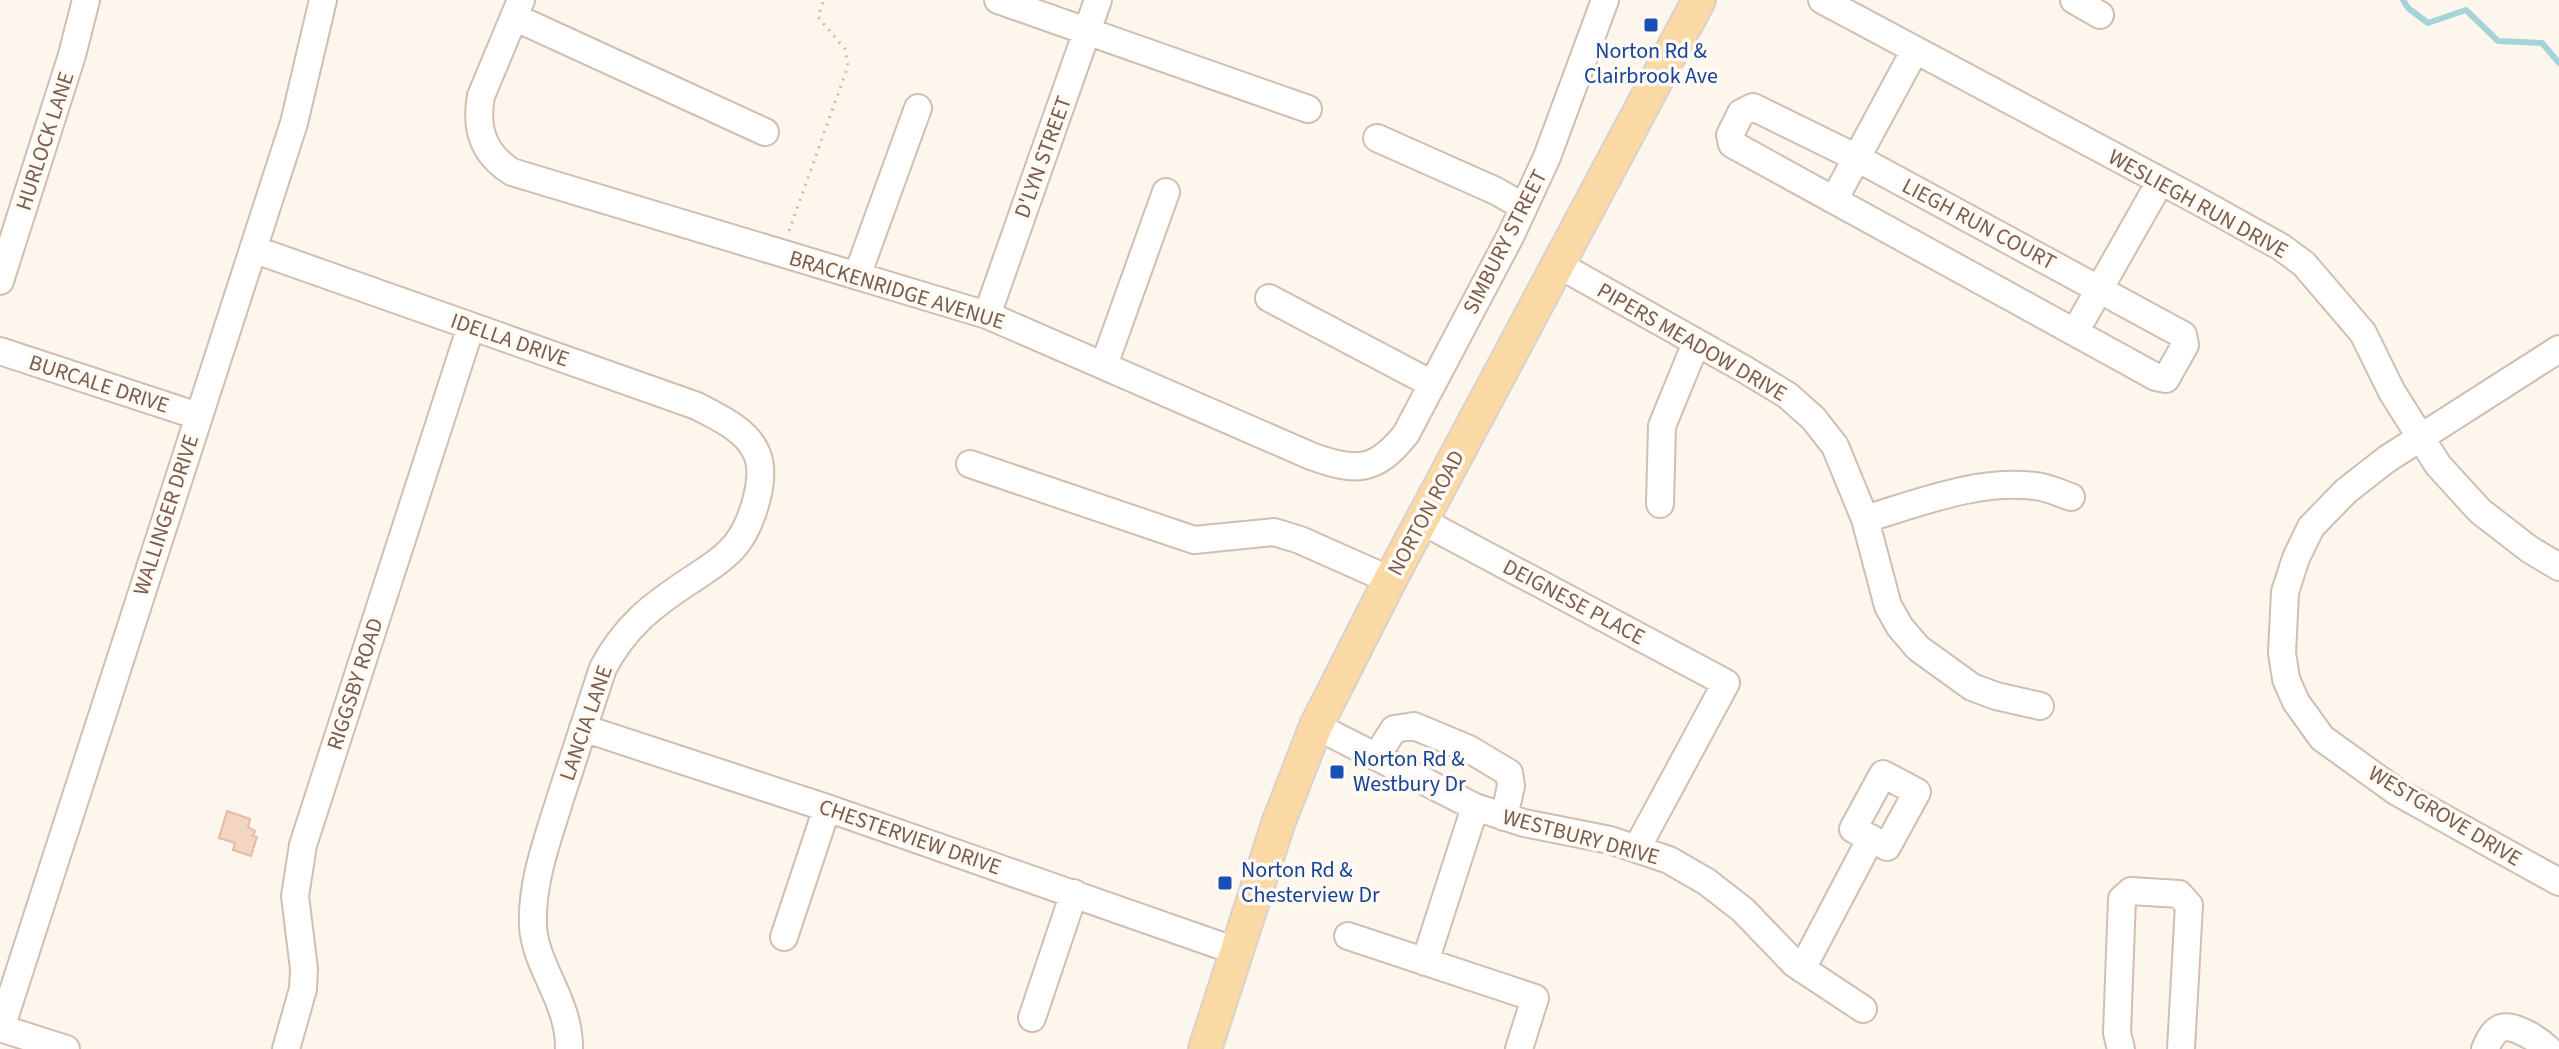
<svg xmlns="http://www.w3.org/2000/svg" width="2559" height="1049" viewBox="0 0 2559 1049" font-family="'Source Sans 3',sans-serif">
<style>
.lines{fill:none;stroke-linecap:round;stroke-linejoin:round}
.stream{stroke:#a5d3da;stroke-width:6}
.building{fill:#f3d5c3;stroke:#e6bba3;stroke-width:2}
.minor-casing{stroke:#d1beb0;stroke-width:30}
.major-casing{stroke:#dad1cd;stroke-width:36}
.path{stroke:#d9b8a5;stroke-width:3;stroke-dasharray:2 6;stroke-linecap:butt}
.minor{stroke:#fff;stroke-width:26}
.major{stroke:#fbd9a5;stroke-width:32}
.transit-dot{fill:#1a4fb4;stroke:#fffaf3;stroke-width:3}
.labels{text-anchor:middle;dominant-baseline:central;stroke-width:7;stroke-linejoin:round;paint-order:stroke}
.transit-label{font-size:22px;fill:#164399;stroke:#fffaf3;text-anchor:start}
.street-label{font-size:22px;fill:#7a5c4d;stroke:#fffaf3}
</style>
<rect width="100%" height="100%" fill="#fdf6ec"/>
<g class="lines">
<!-- stream -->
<path class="stream" d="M2403,0L2408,8L2428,23L2466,10L2498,41L2542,43L2559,63"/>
</g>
<!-- building -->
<path class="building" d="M227,811L250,819L248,827L255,831L253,836L257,837L251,856L233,850L235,843L219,838Z"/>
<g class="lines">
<!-- minor casing -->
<g class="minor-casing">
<path id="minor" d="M521,0L481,96C475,128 483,154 512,172L987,315L1311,456C1355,472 1375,473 1406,434L1511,235L1547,157L1605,0
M998,0L1308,109
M1822,0L2200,202L2281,247L2304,264L2363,333L2392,392L2438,465L2480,511L2529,549L2559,567
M2074,0L2100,15
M514,17L765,132
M1753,107L1857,158L2183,335L2185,345L2166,379L2156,377L1732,144L1730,135L1741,113Z
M1377,138L1496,191L1524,207
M1834,200L1915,50
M253,249L697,406C717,417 744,428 755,450C769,474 752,523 737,543C725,559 704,571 688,582C650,607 625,627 603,668C589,711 575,753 561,796C548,839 531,881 533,927C536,968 570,1002 569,1049
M1559,265L1744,369L1787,395L1813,418L1835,446L1865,519L1888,606L1900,627L1918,648L1972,687L1996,696L2040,706
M857,276L918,108
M0,281L72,55L86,0
M1269,298L1432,384
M987,315L1098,0
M2075,332L2160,182
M2559,349L2387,459L2346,491L2311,527L2296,558L2285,592L2282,653L2286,679L2296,702L2322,738L2397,792L2559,882
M0,351L198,416
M1104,365L1166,192
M970,464L1194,540L1274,532L1300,540L1390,580
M1660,504L1662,426L1696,343
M1865,519C1919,503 1978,479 2035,486C2047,487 2059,493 2071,497
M1422,521L1726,683L1637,848
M1316,726L1475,807L1524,823L1610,840L1669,860L1707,882L1743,910L1795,964L1863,1009
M583,728L827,808L1236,951
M1376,757L1394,729L1414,726L1469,749L1509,773L1511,786L1504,817
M1883,774L1917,792L1887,847L1853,829Z
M1348,936L1535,998L1519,1049
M784,937L827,808
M1425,962L1475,807
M1802,969L1871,838
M1032,1018L1074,893
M0,1028L66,1049
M1,1028L294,123L323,0
M286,1049L303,989L304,969L295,896L303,845L471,326
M2121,1049L2117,1033L2122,899L2131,891L2179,894L2189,905L2181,1049
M2485,1049C2489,1041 2492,1032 2501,1028C2515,1024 2539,1040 2548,1049"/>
</g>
<!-- major casing -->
<g class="major-casing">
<path id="major" d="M1205,1049L1278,824L1316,726L1390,580L1699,0"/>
</g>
<!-- path -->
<path class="path" d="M789,231L848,66L845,49L818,17L824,0"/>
<!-- minor -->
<use href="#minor" class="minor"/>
<!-- major -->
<use href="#major" class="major"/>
</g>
<!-- markers -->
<g class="transit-dot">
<rect x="1643" y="17" width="16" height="16" rx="4"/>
<rect x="1329" y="764" width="16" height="16" rx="4"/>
<rect x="1217" y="875" width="16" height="16" rx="4"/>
</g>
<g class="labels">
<!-- transit labels -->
<g class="transit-label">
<text x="1651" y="51" text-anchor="middle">Norton Rd &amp;<tspan x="1651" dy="25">Clairbrook Ave</tspan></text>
<text x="1353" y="759">Norton Rd &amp;<tspan x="1353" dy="25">Westbury Dr</tspan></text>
<text x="1241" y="870">Norton Rd &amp;<tspan x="1241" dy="25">Chesterview Dr</tspan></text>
</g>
<!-- street labels -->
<g class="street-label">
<text transform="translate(45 141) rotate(-72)">HURLOCK LANE</text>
<text transform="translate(1043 157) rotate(-70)">D'LYN STREET</text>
<text transform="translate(2198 204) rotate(29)">WESLIEGH RUN DRIVE</text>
<text transform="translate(1979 224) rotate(28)">LIEGH RUN COURT</text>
<text transform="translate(1505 242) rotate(-63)">SIMBURY STREET</text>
<text transform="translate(897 290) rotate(17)">BRACKENRIDGE AVENUE</text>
<text transform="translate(510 340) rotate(19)">IDELLA DRIVE</text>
<text transform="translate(1692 342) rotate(30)">PIPERS MEADOW DRIVE</text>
<text transform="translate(99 384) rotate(18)">BURCALE DRIVE</text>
<text transform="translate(1426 513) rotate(-62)">NORTON ROAD</text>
<text transform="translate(166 515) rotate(-72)">WALLINGER DRIVE</text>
<text transform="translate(1574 602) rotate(28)">DEIGNESE PLACE</text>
<text transform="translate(355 684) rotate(-72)">RIGGSBY ROAD</text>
<text transform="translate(586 723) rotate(-71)">LANCIA LANE</text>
<text transform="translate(2445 816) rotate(31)">WESTGROVE DRIVE</text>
<text transform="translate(910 837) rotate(19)">CHESTERVIEW DRIVE</text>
<text transform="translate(1581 837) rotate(15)">WESTBURY DRIVE</text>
</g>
</g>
</svg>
